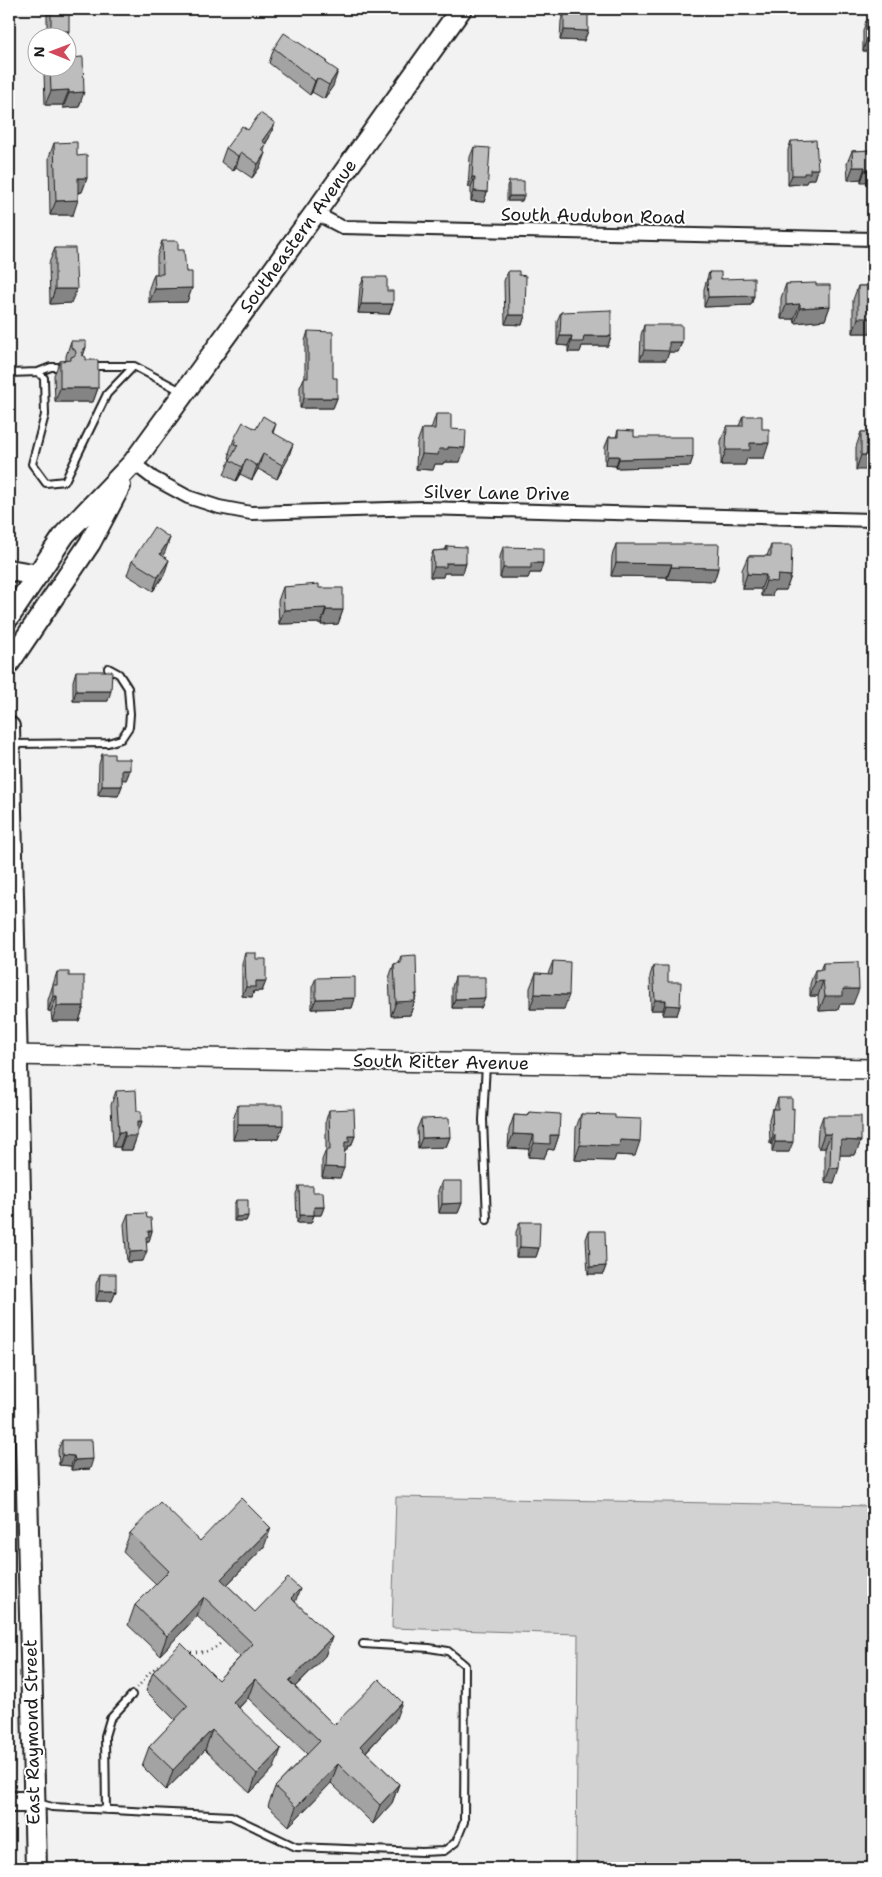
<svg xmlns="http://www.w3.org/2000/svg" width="882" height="1877" viewBox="0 0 882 1877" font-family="'Shantell Sans',sans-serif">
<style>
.green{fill:#d2d2d2;stroke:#777}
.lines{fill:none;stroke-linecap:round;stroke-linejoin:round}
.lane-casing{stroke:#1c1c1c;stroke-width:10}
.street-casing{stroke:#1c1c1c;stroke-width:16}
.secondary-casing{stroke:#1c1c1c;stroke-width:22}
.primary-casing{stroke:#1c1c1c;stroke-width:24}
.path{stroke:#1c1c1c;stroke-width:2.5;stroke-dasharray:1 4;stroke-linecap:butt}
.lane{stroke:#fff;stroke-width:6}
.street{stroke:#fff;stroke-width:12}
.secondary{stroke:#fff;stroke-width:19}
.primary{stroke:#fff;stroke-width:20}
.wall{fill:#a3a3a3;stroke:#1c1c1c}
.shaded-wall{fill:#848484;stroke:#1c1c1c}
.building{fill:#bdbdbd;stroke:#1c1c1c}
.labels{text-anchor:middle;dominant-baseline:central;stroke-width:4;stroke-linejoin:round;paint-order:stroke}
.street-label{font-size:18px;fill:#1c1c1c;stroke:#fff}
</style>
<rect width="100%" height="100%" fill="#f2f2f2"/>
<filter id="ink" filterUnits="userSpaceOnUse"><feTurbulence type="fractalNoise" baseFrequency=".02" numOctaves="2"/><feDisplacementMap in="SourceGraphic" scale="10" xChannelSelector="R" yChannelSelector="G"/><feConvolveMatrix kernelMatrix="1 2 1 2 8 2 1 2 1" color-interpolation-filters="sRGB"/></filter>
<g filter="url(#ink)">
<!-- green -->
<path class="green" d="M396,1497L873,1506V1868H576L578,1634L392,1628Z"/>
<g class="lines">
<!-- lane casing -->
<g class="lane-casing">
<path id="lane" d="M90,366H134
M38,372L51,367H64
M9,373L38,372L44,378L45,415L32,464L46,483L65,481L107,394L134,366L183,392
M13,744L108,743L121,739L129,727L130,714L128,688L119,674L108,668
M486,1064L483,1120L487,1220
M38,1803L52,1807L231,1816L296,1847L422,1852L444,1851L456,1842L464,1822L465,1665L448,1651L429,1648L363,1644
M106,1810L105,1736L110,1719L132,1695"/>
</g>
<!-- street casing -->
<g class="street-casing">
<path id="street" d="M315,213L342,227L873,239
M133,463L153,478L188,497L219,507L251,513L423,508L873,520"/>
</g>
<!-- secondary casing -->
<g class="secondary-casing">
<path id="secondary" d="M9,1055L873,1069"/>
</g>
<!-- primary casing -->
<g class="primary-casing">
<path id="primary" d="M9,570L38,575
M9,617L65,534L133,463L315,213L461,9
M9,663L90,543L120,486
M9,727L36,1868
M9,1802H34"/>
</g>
<!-- path -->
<path class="path" d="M186,1652C203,1652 210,1654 223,1641
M137,1688L151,1671L167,1659"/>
<!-- lane -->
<use href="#lane" class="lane"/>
<!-- street -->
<use href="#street" class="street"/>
<!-- secondary -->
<use href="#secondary" class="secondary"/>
<!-- primary -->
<use href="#primary" class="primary"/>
</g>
<!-- wall -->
<path class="wall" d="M47,9H69L67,38H47Z
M573,10L588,31L584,41L560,40L561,21L564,11L572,12Z
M866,21L873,51H863V31Z
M274,48L327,61L326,63L333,86L324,99L312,92L310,95L269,63Z
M46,68H68L79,107L63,108V105H45L44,73Z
M275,123L269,138L266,143L260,167L252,178L236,167L233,171L221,162L226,148L248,130Z
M791,141L818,169L815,179H808L806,183H801L800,184L788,185V150Z
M54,143L77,156L87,178L82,192L78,193L73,215H50L49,157Z
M474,147L487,192L484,202L471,201V187H468L470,157Z
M873,150L861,182V179L848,180L847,163L852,151Z
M509,181L522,201H507V186Z
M162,241L178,250L192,288L187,302L149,303V288L154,274H157V256Z
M55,248L71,303L50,304L49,263Z
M508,271L519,275L525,315L522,325L505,324L504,281Z
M709,272L754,296L751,305L704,307V289Z
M364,277L387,291L393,304L389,314L358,313L360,287Z
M786,284L816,285L830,306L825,320L795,323L794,319H781V298Z
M858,286H873V323L870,333H853V300Z
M561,312L611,336L608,346H582L580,352H568V346L557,345V321Z
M644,325L682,342L678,352H669L666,360H640L641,335Z
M308,331L337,398L333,408H300V387L304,378H305V341Z
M71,341L86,347L83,356L86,360L98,388L93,402H55L54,375L60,361H66V356Z
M436,414L451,429L460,462H444L443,464H435L433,470L416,469L417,443L422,429H431Z
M743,416L764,458H747L745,465H721V441L727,426H739Z
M276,424L273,433L288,459L277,479L258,469L252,480L240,474L236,481L224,475L230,459L229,458L230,454L229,453L234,439L256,429Z
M618,430L634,437L693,457L690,466L616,468V466L605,465V447L609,437H616Z
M861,432H873L856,470V447Z
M616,544L718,568L714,581L667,579V577L611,576L612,556Z
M771,545L791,576L786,590H774L772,596H761V589H742V570L748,556H767Z
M447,546L466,563L463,573H444L443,577H430V561L433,551L445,550Z
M503,547L540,573H530L528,578H500V557Z
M165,552L162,556L164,575L153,591L127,575L132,561Z
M283,587L319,588L343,610L338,624L321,625V623L279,624L278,601Z
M76,671L108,701H73V681Z
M102,754L114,759L130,770L126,780L122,779V786L118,796L98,795L99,764Z
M245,953L256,959L266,981L262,991H254L252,997L242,996V963Z
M401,956L417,994L410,1015L391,1016L389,978L394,964L398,963Z
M553,961L564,1009H530V988L536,973L548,974Z
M823,963L853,1004H840L838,1010L819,1011L818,996H810V984L815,970H820Z
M653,966L668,982L680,1006L677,1015H663V1010H651L650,976Z
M57,972L69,976L84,1006L79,1021H52L51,1011H48V1000Z
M455,977L485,998L481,1008H452V987Z
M316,978L355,998L352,1008L312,1009V987Z
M116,1091L137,1111L141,1122L137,1132V1136L132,1150H120V1147H113L111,1105Z
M778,1098L789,1152H772V1144H770L769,1119L772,1109H774Z
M238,1105L283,1125L278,1139L233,1140V1120Z
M329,1110L355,1136L351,1146H348L346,1151H344L340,1178L322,1177V1160L326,1150V1120Z
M529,1112L559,1135L554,1150L548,1149L544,1158L528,1157L529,1149L508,1148L509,1130L514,1115L527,1116Z
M581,1114L615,1118L635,1156L616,1155L614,1161L575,1160L576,1128Z
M823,1116L861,1141L855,1155H840L834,1183L825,1182V1148H819L817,1145L818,1130Z
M421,1119L450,1137L446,1147L418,1148L417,1129Z
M442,1181L462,1203L458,1213H439L438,1191Z
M299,1186L313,1192L324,1207L321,1215H314L311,1223H297L296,1194Z
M236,1200L248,1216L246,1221H234V1205Z
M128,1214L147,1218L152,1231L149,1241H147L146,1243L143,1261L127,1262L124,1224Z
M520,1222L539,1248L536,1257H516V1232Z
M589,1231L606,1266L603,1274H588L586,1239Z
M100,1274L116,1291L112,1301H96V1284Z
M62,1440L90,1469L71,1470V1466L59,1465L58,1450Z
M130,1533L200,1541L264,1547L227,1585L255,1612L295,1602L332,1637L325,1656L295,1687L334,1725L395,1721L366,1752L399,1784L392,1803L373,1824L331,1783L289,1826L268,1806L275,1787L307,1754L248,1698L239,1708L274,1768L250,1793L205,1750L166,1790L142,1766L149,1747L175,1720L146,1691L153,1672L218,1680L240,1657L197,1616L160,1655L128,1625L135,1605L156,1584L123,1552Z"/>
<!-- shaded-wall -->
<path class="shaded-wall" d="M564,30L588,31L584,41L560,40Z
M51,31H69L67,38H48Z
M866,41H873V51H863Z
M338,71L333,86L324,99L329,85Z
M317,78L312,92L310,95L315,81Z
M69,90L63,105H45L51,91Z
M84,92L79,107L63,108L69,93Z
M275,123L269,138L257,155L262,141Z
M241,152L236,167L233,171L238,156Z
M265,153L260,167L252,178L258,164Z
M853,167H865L861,179L848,180Z
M810,169H818L815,179H808L806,183H801L800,184L788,185L792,175L804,173Z
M865,170H873V182H861Z
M472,177H475L471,187H468Z
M78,178H87L82,192L72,193Z
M474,191L487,192L484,202L471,201Z
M509,196H524L522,201H507Z
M78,200L73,215H50L56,201Z
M192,288L187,302L149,303L155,289Z
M55,289H77L71,303L50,304Z
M754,296L751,305L704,307L708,297Z
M361,304H393L389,314L358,313Z
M800,304L794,319H781L786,305Z
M830,306L825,320L795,323L800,308Z
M873,312V323L870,333H853L858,318Z
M509,315H525L522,325L505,324Z
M560,336H572L568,346L557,345Z
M584,336H611L608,346H582L580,352H568L571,342Z
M669,342H682L678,352H669L666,360H640L644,350Z
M86,347L81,362V352Z
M60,388H98L93,402H55Z
M304,398H337L333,408H300Z
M750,443H769L764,458H747L745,465H721L726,450Z
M293,444L288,459L277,479L282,465Z
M448,447L465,448L460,462H444L443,464H435L433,470L416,469L422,454L439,449Z
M263,454L258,469L252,480L257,466Z
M861,455H873V470H856Z
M608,456H619L616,466L605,465Z
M693,457L690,466L616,468L619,459Z
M246,459L240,474L236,481L242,467Z
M170,538L165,552L154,569L160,554Z
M169,560L164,575L153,591L158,577Z
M446,563H466L463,573H444L443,577H430L434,567Z
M531,563H543L540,573H530L528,578H500L503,568Z
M616,563L672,564L667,577L611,576Z
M671,567L718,568L714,581L667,579Z
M747,574L766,575L761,589H742Z
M778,575L791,576L786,590H774L772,596H761L766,581Z
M326,608L321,623L279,624L284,610Z
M326,610H343L338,624L321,625Z
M76,691H111L108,701H73Z
M122,770H130L126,780L118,779Z
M102,786H122L118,796L98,795Z
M256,981H266L262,991H254L252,997L242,996L246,987Z
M823,981L818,996H810L815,982Z
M843,989H859L853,1004H840L838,1010L819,1011L825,996Z
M415,994H417L410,1015L391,1016L396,1002Z
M535,994L569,995L564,1009H530Z
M53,996H57L51,1011H48Z
M355,998L352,1008L312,1009L316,999Z
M485,998L481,1008H452L455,999Z
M655,1000H666L663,1010H651Z
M666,1005L680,1006L677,1015H663Z
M57,1006H84L79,1021H52Z
M137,1122H141L136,1136H137L132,1150H120L125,1136Z
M238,1125H283L278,1139L233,1140Z
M119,1132H125L120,1147H113Z
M513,1134L534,1135L529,1149L508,1148Z
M824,1134H831L825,1148H819Z
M550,1135H559L554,1150L548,1149L544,1158L528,1157L534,1143Z
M773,1135H775L772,1144H770Z
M349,1136H355L351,1146H348L346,1151H341L345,1142Z
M450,1137L446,1147L418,1148L422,1138Z
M620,1140L640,1141L635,1156L616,1155L614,1161L575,1160L580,1145Z
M841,1140L861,1141L855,1155H836Z
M775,1142H793L789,1152H772Z
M325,1167L344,1168L340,1178L322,1177Z
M830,1168H839L834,1183L825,1182Z
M462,1203L458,1213H439L442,1204Z
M314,1207H324L321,1215H311Z
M300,1215H314L311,1223H297Z
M248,1216L246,1221H234L236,1217Z
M148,1231H152L149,1241H147L145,1246H142Z
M520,1247L539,1248L536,1257H516Z
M147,1251L143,1261L127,1262L130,1252Z
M606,1266L603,1274H588L590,1267Z
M99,1291H116L112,1301H96Z
M62,1455L74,1456L71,1466L59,1465Z
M93,1459L90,1469L71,1470L75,1460Z
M271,1528L264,1547L214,1598L221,1579Z
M300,1589L293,1608L291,1598Z
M204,1597L197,1616L160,1655L167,1636Z
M332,1637L325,1656L282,1700L289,1681Z
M255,1679L248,1698L226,1721L233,1702Z
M402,1702L395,1721L353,1765L360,1746Z
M212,1730L205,1750L166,1790L173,1770Z
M281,1749L274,1768L250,1793L257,1774Z
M338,1764L331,1783L289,1826L296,1807Z
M399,1784L392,1803L373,1824L380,1805Z"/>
<!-- building -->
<path class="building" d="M51,9H69V31H51Z
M573,10H588V31L564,30V11L573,12Z
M873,20V41H866V21Z
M284,33L327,61L326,63L338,71L329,85L317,78L315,81L274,48Z
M83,57L84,92L69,93V90L51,91L50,68H68V58Z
M260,113L275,123L262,141L266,144L262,150L265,153L258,164L241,152L238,156L226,148L242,126L248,130Z
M816,140L818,169H810V173H804V175H792L791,141Z
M77,142V156L87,155V178H78V200L56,201L54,143Z
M474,147L490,148L487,192L474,191L475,177H472Z
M873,150V170H865V167H853L852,151Z
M509,181H524V196H509Z
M162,241H178V250H184L186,272H192V288L155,289L154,274H163Z
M55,248H75L77,289H55Z
M508,271H519V275L526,276L525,315H509Z
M709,272H721V279L754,278V296L708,297L707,279H710Z
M364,277H387V291H393V304H361Z
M816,283V285H830V306L800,308V304L786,305V284Z
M858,286H873V318H858Z
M611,310V336H584L583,342H571L572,336H560L561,312Z
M644,325H682V342H669V351L644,350Z
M308,331L333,332V378H337V398H304V378H308Z
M71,341H86V347L81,352L82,355L86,357V360H98V388H60V361L71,360V357L74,356L76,353L75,350L71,347Z
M436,414H451V429L466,430L465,448L448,447V449H439L438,455L422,454V429H435Z
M263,416L276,424L272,432L293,444L282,465L263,454L257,466L246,459L242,467L230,460L238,445L234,444L236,440L234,439L243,422L256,429Z
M743,416H762V429H769V443H750V450H726L727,426H743Z
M618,430L634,431V437H693V457L619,459V456H608L609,437H618Z
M861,432H873V455H861Z
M154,527L170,538L160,554L169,560L158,577L132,561Z
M616,544H719L718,568L671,567L672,564L616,563Z
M771,545H792L791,576L778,575L777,582L766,581V575L747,574L748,556H771Z
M447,546L466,547V563H446V567H434L433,551L447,550Z
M503,547L543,548V563H531V568H503Z
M319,584V588H343V610H326V608L284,610L283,587Z
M76,671H112L111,691H76Z
M102,754H114V759H130V770H122V786H102Z
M245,953H256V959H266V981H256V987H246Z
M416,955L417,994H415V1001L396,1002L394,964L401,963V956Z
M553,961L570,962L569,995L535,994L536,973L552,974Z
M858,962L859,989H843V996H825L823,981L815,982V970H823V963Z
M653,966H668V982H681L680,1006L666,1005V1000H655Z
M57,972H69V976H84V1006H57V996H53V985H57Z
M355,977V998L316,999V978Z
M455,977H485V998L455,999Z
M136,1090L137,1111H141V1122H137V1136H125V1132H119L116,1091Z
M778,1098H792V1109L794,1108L793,1142H775V1135H773L772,1109H778Z
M238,1105H283V1125H238Z
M354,1109L355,1136H349V1142H345L344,1168L325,1167L326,1150H330L329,1110Z
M529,1112L560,1114L559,1135H550V1144L534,1143V1135L513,1134L514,1115L528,1116Z
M581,1114L615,1115V1118L641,1119L640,1141L620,1140L619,1146L580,1145Z
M823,1116H861V1141L841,1140L839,1168H830L831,1134H824L823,1131Z
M449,1118L450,1137L422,1138L421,1119Z
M442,1181H462V1203L442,1204Z
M299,1186H313V1192H323L324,1207H314V1215H300Z
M236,1200H248V1216L236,1217Z
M146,1213L147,1218H151L152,1231H148L149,1236L146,1237L147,1251L130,1252L128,1214Z
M520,1222H540L539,1248L520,1247Z
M589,1231H605L606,1266L590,1267Z
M100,1274H116V1291H99Z
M62,1440H92L93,1459L75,1460L74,1456L62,1455Z
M241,1498L271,1528L221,1579L255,1612L288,1578L300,1589L291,1598L332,1637L289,1681L334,1725L379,1679L402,1702L360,1746L399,1784L380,1805L338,1764L296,1807L275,1787L320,1741L255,1679L233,1702L281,1749L257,1774L212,1730L173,1770L149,1747L188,1706L153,1672L181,1643L218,1680L253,1644L204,1597L167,1636L135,1605L169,1571L130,1533L160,1502L200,1541Z"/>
</g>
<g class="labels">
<!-- street labels -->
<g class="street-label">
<text transform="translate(593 216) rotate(1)">South Audubon Road</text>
<text transform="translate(298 236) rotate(-54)">Southeastern Avenue</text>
<text transform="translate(497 493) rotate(1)">Silver Lane Drive</text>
<text transform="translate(441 1062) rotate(1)">South Ritter Avenue</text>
<text transform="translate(32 1732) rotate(-91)">East Raymond Street</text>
</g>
</g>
<!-- margin -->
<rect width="882" height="1877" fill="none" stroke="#fff" stroke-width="30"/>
<rect x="15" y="15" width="852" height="1847" fill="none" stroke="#1c1c1c" stroke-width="2" filter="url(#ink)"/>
<!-- north arrow -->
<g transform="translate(52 52) rotate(271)"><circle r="24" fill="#ffffff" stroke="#a4a4a4"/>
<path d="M0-4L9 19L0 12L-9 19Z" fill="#d1495b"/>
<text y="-8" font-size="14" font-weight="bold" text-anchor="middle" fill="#1c1c1c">N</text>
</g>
</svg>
